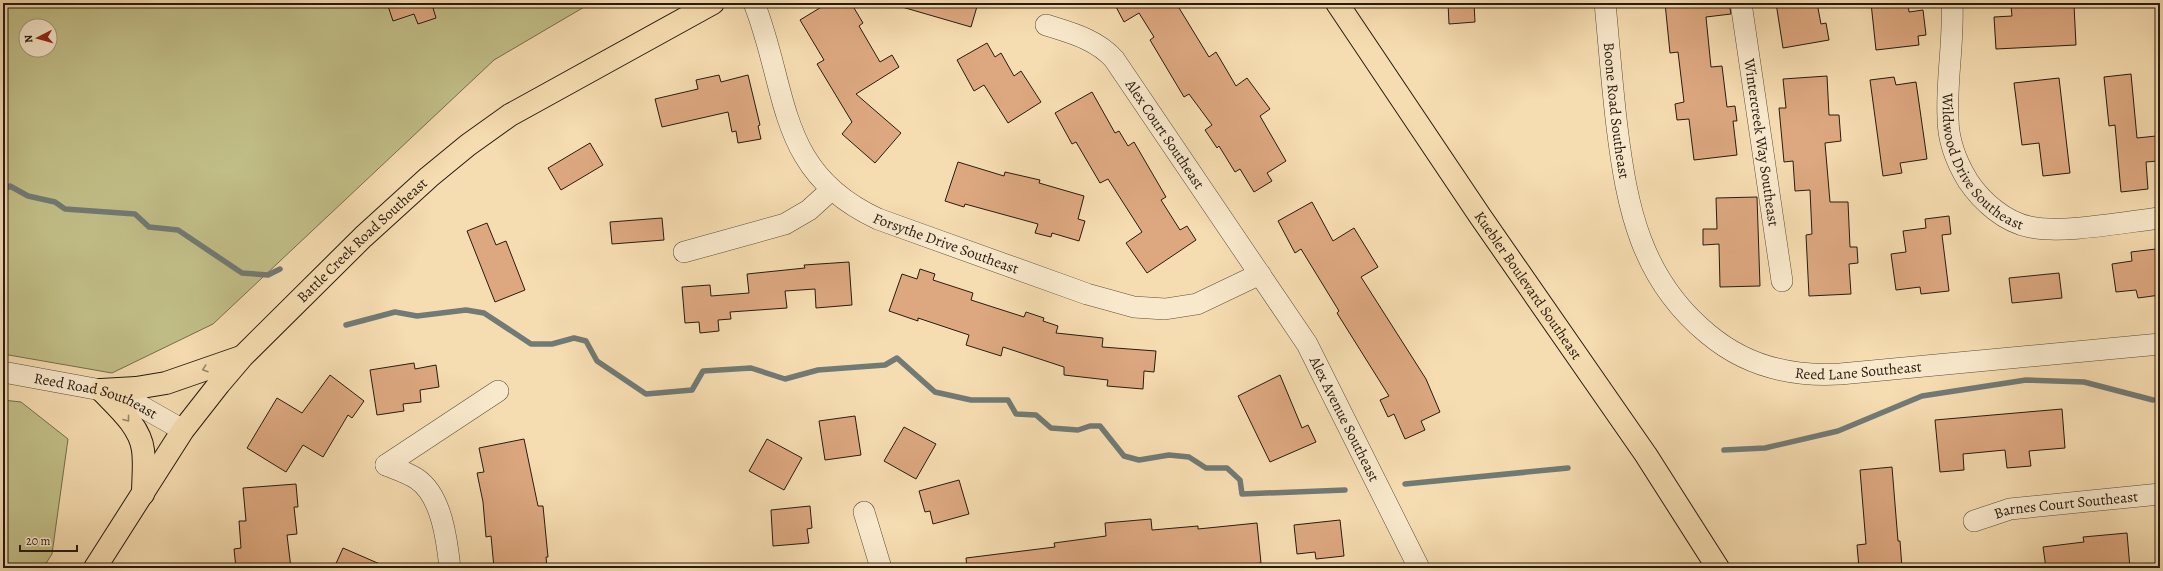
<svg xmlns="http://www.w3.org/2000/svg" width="2163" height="571" viewBox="0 0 2163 571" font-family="Alegreya,serif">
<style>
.green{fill:#c2bf88;stroke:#746d4c;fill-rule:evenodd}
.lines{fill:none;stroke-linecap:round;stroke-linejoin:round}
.stream{stroke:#717a75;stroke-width:5.5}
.building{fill:#dda880;stroke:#271b11}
.minor-casing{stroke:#5b4c39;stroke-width:22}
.major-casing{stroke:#271b11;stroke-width:24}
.minor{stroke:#f9e9cc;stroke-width:21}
.major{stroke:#f6ddb1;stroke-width:22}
.oneway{stroke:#998669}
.labels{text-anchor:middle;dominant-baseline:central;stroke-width:3.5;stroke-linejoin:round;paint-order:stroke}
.street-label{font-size:15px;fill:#271b11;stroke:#f9e9cc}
</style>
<rect width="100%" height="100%" fill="#f6ddb1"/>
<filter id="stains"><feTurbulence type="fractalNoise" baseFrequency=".005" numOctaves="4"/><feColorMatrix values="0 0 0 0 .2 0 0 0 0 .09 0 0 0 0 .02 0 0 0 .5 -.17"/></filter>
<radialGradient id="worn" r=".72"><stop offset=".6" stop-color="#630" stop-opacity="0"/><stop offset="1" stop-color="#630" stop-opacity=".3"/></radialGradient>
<!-- green -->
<path class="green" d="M3,3H591L494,60L213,324L112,373L3,354ZM26,26H50V50H26Z
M3,400L21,402L68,439L52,554L43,568H3Z"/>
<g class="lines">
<!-- stream -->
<path class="stream" d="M3,190L10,186L28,196L55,202L65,209L135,214L149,227L178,230L242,273L268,275L280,269
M346,325L395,312L417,316L466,310L484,313L531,344H552L574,338L586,341L597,361L646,394L692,390L703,371L751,368L785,379L818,370L885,365L897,358L935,392L971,400H1008L1016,414L1036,415L1051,428L1078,430L1090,426H1100L1124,456L1139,460L1169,455L1189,457L1206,468H1227L1240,480L1242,494L1345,490
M1724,450L1765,448L1838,431L1922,396L2026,380L2084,382L2153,400
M1405,484L1568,468"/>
</g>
<!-- building -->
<path class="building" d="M387,3H439V6L433,8L436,18L418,24L414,14L393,21Z
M828,3H851L863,23L859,26L880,62L892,55L899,67L856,94L901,133L875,163L842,134L852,122L817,64L824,60L800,20Z
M902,3H978L971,27L902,7Z
M1114,3H1176L1209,57L1216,52L1236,86L1247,78L1270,109L1260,116L1286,161L1267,173L1272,181L1254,192L1240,169L1235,172L1219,146L1217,148L1205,130L1212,125L1189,94L1184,97L1150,40L1154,37L1139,13L1124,22Z
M1448,3H1474L1475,22L1449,24Z
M1665,3H1729L1731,14L1706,17L1711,67L1722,66L1727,107L1735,106L1737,121H1733L1737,155L1694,160L1689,119L1677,120L1675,104L1684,102L1678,52L1670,53Z
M1776,3H1817L1821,24L1826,23L1829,40L1783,48Z
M1871,3H1908L1909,12L1923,10L1926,35L1918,36L1919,45L1876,50Z
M2036,5V6L2074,5L2076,45L1996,49L1994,17L2012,16L2011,6Z
M987,43L995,57L1001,53L1014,76L1021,71L1041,102L1008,123L984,85L974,91L957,60Z
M2131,74L2137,138L2156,136L2158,161L2146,162L2148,189L2121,192L2115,125L2109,126L2104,77Z
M719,75L721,82L748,75L760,125L758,126L761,139L738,143L736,131L732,132L728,112L662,127L655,99L698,89L696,80Z
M1827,76L1829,115H1839L1841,141L1825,143L1830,202H1848L1850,247H1857L1858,263L1849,264L1851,294L1809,296L1806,235L1812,234L1810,190L1795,191L1793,161L1784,162L1779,108H1786L1783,79Z
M1894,77L1896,85L1916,82L1927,159L1900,163L1902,173L1883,176L1870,80Z
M2059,78L2070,173L2043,176L2039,143L2022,145L2014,83Z
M1092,92L1115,133L1119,131L1128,146L1134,142L1166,197L1161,200L1180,230L1187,226L1196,240L1147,273L1126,243L1142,232L1108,179L1100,183L1076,142L1072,144L1055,113Z
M590,143L603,165L561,190L548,168Z
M958,162L1004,176L1005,172L1040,180L1039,183L1084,196L1078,219L1085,221L1079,241L1052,233L1051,237L1035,233L1038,224L965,204L964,207L945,201Z
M1757,197L1760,286L1720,287L1719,244L1703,245V229H1717L1716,198Z
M1312,202L1333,241L1354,228L1378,267L1361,277L1426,379L1440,412L1421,421L1425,430L1405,439L1394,414L1388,417L1380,400L1389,396L1337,313L1339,311L1301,249L1295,253L1278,221Z
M1949,216L1951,234L1942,235L1949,291L1921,294L1920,287L1896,290L1891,254L1906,252L1903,231L1926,228L1925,219Z
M662,218L664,240L612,244L610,222Z
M487,223L496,245L506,241L525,290L495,302L467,231Z
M2156,249L2160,276V295L2138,298L2136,290L2116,292L2112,264L2132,261L2131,252Z
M849,262L852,305L816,308L815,289L785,291L787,308L730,312L731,319L718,320L719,331L700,333L699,322L685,323L682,287L710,285L711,296L749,293L747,274L805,268L804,265Z
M920,269L935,274L933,280L973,293L971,300L1024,317L1026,312L1044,318L1043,321L1058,326L1056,333L1103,338L1102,347L1156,351L1154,372L1144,371L1143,389L1107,386L1108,380L1064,375V367L1003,347L1001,356L966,345L969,335L918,318V321L889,311L902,274L917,279Z
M2059,273L2062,298L2012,303L2009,278Z
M414,363L415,369L436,365L439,387L420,390L421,402L403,404L404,411L377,415L370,370Z
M330,375L364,401L352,418L348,415L323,457L303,445L286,472L247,448L277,398L302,413Z
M1280,375L1302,428L1308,425L1316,442L1270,462L1238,396Z
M2062,409L2065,448L2029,451L2031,466L2007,468L2005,450L1963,454L1964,470L1940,472L1935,420Z
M855,416L861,455L825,460L819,421Z
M904,427L936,444L916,479L884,461Z
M524,439L538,506H543L548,557H546L547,568H494L491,536L486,537L483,502L477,473L484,472L479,448Z
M767,439L802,458L784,490L749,471Z
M1892,467L1898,541H1900L1902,568H1859L1857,545L1866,544L1860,470Z
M959,480L969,514L933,524L930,511L925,512L919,491Z
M296,484L298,507H294L297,534L287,535L291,568H236L234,549L241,548L239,521H246L243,488Z
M810,506L812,528L807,529L809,543L773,546L771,510Z
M1151,519L1152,530L1198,526V529L1257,523L1261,563L1243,565V568H967L966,558L1055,547L1054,543L1106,536L1105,523Z
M1340,520L1344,556L1316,559L1315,552L1297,554L1294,525Z
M2127,533L2130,568H2046L2043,547L2084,542L2083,537Z
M343,548L389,568H334Z"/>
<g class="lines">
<!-- minor casing -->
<g class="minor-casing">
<g id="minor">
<path id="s1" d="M754,3C789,92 776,172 878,219L1087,294L1134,307L1165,309L1197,304L1260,274"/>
<path id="s2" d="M1605,3C1609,44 1612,86 1617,127C1627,208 1641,279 1708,334C1746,366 1791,377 1840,374L2160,344"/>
<path id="s3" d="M1741,3L1782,281"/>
<path id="s4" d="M1952,3C1954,42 1946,80 1948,118C1948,140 1957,163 1968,181C1982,202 2005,222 2030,227C2064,234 2124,222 2160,218"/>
<path id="s5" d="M1046,25C1071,33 1096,39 1114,59L1307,344L1419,568"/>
<path d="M684,252L785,224L809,210L831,190"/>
<path id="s6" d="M3,372L101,390L130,400L183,430"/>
<path d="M386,465L498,391"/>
<path d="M386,465C396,469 408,473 417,479C442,496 447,541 450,568"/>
<path d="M864,512L881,568"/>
<path id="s7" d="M1974,521L2010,509L2160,494"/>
</g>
</g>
<!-- major casing -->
<g class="major-casing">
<g id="major">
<path id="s8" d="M1337,3L1480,216L1646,455L1718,568"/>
<path d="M101,390L136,388L166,383L241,357"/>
<path d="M101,390C117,407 140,426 143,450C145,464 143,480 143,494"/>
<path id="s9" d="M95,568L183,430L219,384L242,357L363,237L429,177L468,145L510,115L713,3"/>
</g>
</g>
<!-- minor -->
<use href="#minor" class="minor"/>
<!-- major -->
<use href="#major" class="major"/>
</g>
<!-- one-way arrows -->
<defs><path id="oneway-chevron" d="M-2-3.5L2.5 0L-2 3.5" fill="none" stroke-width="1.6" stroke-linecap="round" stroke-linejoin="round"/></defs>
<g class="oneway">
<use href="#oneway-chevron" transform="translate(205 369) rotate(161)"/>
<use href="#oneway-chevron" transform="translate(127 419) rotate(52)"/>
</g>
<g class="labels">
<!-- street labels -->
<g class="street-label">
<text stroke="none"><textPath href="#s2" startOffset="108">Boone Road Southeast</textPath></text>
<text stroke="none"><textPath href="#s5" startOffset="168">Alex Court Southeast</textPath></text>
<text stroke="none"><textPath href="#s3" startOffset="141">Wintercreek Way Southeast</textPath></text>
<text stroke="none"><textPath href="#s4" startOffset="172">Wildwood Drive Southeast</textPath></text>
<text stroke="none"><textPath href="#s9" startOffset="425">Battle Creek Road Southeast</textPath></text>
<text stroke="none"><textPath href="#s1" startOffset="332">Forsythe Drive Southeast</textPath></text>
<text stroke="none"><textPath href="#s8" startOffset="341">Kuebler Boulevard Southeast</textPath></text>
<text stroke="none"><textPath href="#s2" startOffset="517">Reed Lane Southeast</textPath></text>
<text stroke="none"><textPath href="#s6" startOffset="96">Reed Road Southeast</textPath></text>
<text stroke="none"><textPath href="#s5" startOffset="505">Alex Avenue Southeast</textPath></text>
<text stroke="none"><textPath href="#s7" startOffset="94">Barnes Court Southeast</textPath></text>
</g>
</g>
<!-- margin -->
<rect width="2163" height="571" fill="none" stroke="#f6ddb1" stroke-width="16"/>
<rect x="4" y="4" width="2155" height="563" fill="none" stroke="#271b11" stroke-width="2"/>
<rect x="8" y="8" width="2147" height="555" fill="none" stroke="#271b11"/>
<!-- north arrow -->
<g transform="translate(38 38) rotate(264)"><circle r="19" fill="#f9e9cc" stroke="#a59781"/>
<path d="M0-3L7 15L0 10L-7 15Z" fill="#8f2418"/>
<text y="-6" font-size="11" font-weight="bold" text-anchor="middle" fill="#271b11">N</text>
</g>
<!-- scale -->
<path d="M20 545v6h57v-6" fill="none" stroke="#271b11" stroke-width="2"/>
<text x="26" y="545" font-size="12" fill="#271b11" stroke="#f9e9cc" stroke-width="3" paint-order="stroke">20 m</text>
<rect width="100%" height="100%" filter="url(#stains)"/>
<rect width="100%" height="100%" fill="url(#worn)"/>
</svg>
